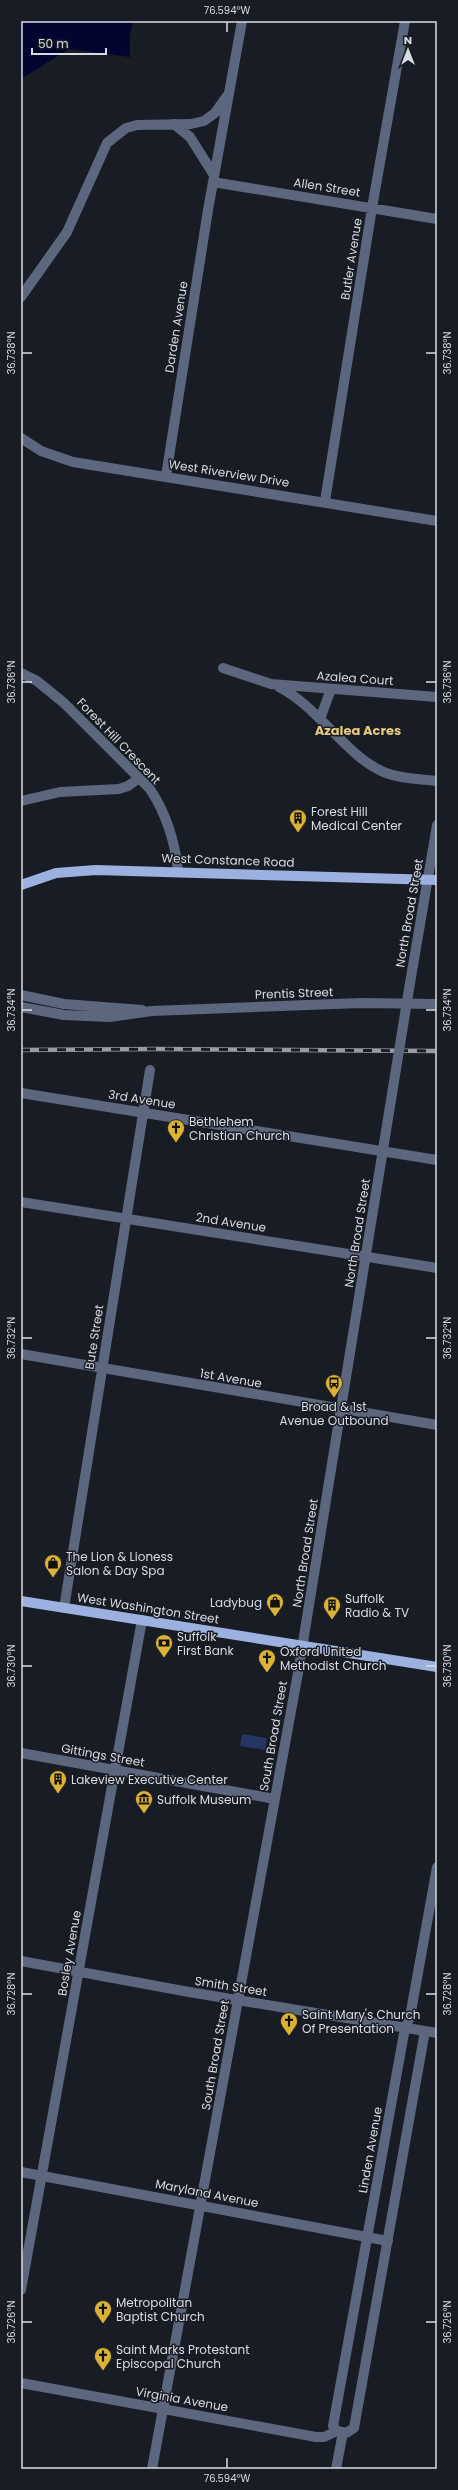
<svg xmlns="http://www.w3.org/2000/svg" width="458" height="2490" viewBox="0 0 458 2490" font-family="Poppins,sans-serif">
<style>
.green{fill:#263663}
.water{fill:#020530}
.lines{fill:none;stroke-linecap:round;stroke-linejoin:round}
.minor{stroke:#5c667d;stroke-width:10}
.major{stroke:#9db1e0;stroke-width:10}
.rail-casing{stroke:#989ba3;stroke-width:4.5}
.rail{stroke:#181c25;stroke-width:3;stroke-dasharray:9;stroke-linecap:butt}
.minor-bridge{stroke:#5c667d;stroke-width:10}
.ticks{fill:none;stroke:#d8dbe2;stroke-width:1.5}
.labels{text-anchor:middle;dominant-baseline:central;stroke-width:3;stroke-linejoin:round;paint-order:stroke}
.street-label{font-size:12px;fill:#d8dbe2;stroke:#181c25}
.poi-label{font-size:12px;fill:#d8dbe2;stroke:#181c25;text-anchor:start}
.neighbourhood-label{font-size:13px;font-weight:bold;fill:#e5c97e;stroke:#181c25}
.neatline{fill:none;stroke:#d8dbe2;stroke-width:1.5}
.ticks-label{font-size:10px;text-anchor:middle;fill:#d8dbe2}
</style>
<rect width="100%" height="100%" fill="#181c25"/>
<!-- green -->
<path class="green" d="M242,1734L267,1738L265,1750L240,1746Z"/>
<!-- water -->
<path class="water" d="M21,21H133L130,34V57L69,49L21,79Z"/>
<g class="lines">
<!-- minor -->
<path class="minor" d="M174,124L190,137L214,175
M213,182L437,219
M21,297L67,232L107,143L126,128L137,125L191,124L204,121L215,113L227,96
M21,438L41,451L73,462L437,521
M166,476L208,210L242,21
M325,501L372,208L405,21
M223,668L271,684L437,697
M21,673L37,681L64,703L150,789C167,815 175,841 178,871
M279,687C319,707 347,758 386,773C402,779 420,779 437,781
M320,719L331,689
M21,801L60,792L119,789L128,786L139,778
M410,983L437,825
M21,995L64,1004L142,1010
M21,1007L64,1015L110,1017L152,1011L361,1003L437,1004
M21,1093L437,1160
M21,1202L437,1268
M21,1354L437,1425
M64,1608L150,1070
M21,1753L275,1799
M21,1961L189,1992L437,2033
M425,2031L354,2428L346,2433L337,2431L333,2426L405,2028L410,2017L437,1867
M21,2172L388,2241
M21,2290L142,1620
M21,2383L316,2437H324L337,2431
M152,2469L298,1673L392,1094
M336,2469L343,2432"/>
<!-- major -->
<path class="major" d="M21,885L56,873L96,870L437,880
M21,1601L437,1667"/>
<!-- rail casing -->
<g class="rail-casing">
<path id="rail" d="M21,1050L156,1049L437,1051"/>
</g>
<!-- rail -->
<use href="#rail" class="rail"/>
<!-- minor-bridge -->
<path class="minor-bridge" d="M392,1094L410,983"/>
</g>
<!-- ticks -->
<path class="ticks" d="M227,22V32M22,353H32M426,353H436M22,682H32M426,682H436M22,1010H32M426,1010H436M22,1338H32M426,1338H436M22,1666H32M426,1666H436M22,1994H32M426,1994H436M22,2322H32M426,2322H436M227,2458V2468"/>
<!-- icons -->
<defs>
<g id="building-pin" transform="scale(0.9)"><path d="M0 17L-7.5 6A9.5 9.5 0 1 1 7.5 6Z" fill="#dbb233" stroke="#181c25"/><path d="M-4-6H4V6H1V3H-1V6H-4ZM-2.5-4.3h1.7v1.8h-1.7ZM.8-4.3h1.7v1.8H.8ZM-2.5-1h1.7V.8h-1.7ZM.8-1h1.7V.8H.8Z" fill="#111"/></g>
<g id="church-pin" transform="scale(0.9)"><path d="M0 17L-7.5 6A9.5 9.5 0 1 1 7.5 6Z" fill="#dbb233" stroke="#181c25"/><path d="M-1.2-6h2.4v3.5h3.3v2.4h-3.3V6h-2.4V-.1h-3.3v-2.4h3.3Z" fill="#111"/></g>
<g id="bus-pin" transform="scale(0.9)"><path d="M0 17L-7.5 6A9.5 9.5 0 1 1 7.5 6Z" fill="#dbb233" stroke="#181c25"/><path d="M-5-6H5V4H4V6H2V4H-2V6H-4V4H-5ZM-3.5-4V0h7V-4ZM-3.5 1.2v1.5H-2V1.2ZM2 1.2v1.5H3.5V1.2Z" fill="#111"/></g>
<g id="shop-pin" transform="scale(0.9)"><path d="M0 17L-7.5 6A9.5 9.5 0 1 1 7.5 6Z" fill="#dbb233" stroke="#181c25"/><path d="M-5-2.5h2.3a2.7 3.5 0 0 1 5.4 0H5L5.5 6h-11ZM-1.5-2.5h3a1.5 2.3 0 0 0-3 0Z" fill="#111"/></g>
<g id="bank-pin" transform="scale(0.9)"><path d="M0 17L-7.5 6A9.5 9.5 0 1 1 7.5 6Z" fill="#dbb233" stroke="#181c25"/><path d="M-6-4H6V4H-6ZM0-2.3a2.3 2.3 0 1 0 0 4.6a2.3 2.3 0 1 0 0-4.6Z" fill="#111"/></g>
<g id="museum-pin" transform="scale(0.9)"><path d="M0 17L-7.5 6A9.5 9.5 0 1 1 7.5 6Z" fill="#dbb233" stroke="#181c25"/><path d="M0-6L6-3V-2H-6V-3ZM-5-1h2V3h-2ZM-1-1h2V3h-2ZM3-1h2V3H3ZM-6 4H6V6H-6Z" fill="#111"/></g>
</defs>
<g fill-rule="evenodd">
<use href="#building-pin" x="298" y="818"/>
<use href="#church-pin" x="176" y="1128"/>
<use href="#bus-pin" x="334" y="1383"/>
<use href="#shop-pin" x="53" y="1563"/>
<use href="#shop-pin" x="275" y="1602"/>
<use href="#building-pin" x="332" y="1605"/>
<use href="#bank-pin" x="164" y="1643"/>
<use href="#church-pin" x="267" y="1658"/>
<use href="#building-pin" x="58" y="1779"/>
<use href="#museum-pin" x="144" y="1799"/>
<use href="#church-pin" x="289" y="2021"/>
<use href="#church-pin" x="103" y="2309"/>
<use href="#church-pin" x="103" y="2356"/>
</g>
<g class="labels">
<!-- street labels -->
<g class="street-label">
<text transform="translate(327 187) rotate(9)">Allen Street</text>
<text transform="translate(351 259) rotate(-81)">Butler Avenue</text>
<text transform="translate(176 327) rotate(-81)">Darden Avenue</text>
<text transform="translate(229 473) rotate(9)">West Riverview Drive</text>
<text transform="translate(355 678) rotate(4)">Azalea Court</text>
<text transform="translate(119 741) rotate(46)">Forest Hill Crescent</text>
<text transform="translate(228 860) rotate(2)">West Constance Road</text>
<text transform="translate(409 913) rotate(-80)">North Broad Street</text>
<text transform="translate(294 993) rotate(-2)">Prentis Street</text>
<text transform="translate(142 1099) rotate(9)">3rd Avenue</text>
<text transform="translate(231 1222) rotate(9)">2nd Avenue</text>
<text transform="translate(357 1233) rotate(-81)">North Broad Street</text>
<text transform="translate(94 1337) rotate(-81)">Bute Street</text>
<text transform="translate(231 1378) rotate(10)">1st Avenue</text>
<text transform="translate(305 1553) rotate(-81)">North Broad Street</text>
<text transform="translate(148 1608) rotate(9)">West Washington Street</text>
<text transform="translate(273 1736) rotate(-80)">South Broad Street</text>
<text transform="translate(103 1755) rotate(10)">Gittings Street</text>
<text transform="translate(69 1953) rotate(-80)">Bosley Avenue</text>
<text transform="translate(231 1986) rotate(9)">Smith Street</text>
<text transform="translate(215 2055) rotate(-80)">South Broad Street</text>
<text transform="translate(370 2150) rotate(-80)">Linden Avenue</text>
<text transform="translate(207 2193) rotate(11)">Maryland Avenue</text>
<text transform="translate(182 2399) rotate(10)">Virginia Avenue</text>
</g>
<!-- poi labels -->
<g class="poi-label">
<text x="311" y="811">Forest Hill<tspan x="311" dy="14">Medical Center</tspan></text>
<text x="189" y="1121">Bethlehem<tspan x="189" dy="14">Christian Church</tspan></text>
<text x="334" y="1406" text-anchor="middle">Broad &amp; 1st<tspan x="334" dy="14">Avenue Outbound</tspan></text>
<text x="66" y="1556">The Lion &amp; Lioness<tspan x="66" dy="14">Salon &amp; Day Spa</tspan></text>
<text x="345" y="1598">Suffolk<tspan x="345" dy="14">Radio &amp; TV</tspan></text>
<text x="262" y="1602" text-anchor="end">Ladybug</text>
<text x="177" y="1636">Suffolk<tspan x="177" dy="14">First Bank</tspan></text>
<text x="280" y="1651">Oxford United<tspan x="280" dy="14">Methodist Church</tspan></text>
<text x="71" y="1779">Lakeview Executive Center</text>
<text x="157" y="1799">Suffolk Museum</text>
<text x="302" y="2014">Saint Mary's Church<tspan x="302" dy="14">Of Presentation</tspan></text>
<text x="116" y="2302">Metropolitan<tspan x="116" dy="14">Baptist Church</tspan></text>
<text x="116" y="2349">Saint Marks Protestant<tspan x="116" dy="14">Episcopal Church</tspan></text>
</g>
<!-- neighbourhood labels -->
<g class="neighbourhood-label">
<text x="358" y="730">Azalea Acres</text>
</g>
</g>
<!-- border -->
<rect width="458" height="2490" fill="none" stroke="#181c25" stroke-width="44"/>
<!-- north arrow -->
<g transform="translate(408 50)" stroke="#181c25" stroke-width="3" paint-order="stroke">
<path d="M0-3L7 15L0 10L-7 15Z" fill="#d8dbe2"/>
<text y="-6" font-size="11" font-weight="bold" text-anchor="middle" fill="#d8dbe2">N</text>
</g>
<!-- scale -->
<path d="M32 48v6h74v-6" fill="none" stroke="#d8dbe2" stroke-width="2"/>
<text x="38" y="48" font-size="12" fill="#d8dbe2" stroke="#181c25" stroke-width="3" paint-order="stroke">50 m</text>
<rect x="22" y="22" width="414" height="2446" class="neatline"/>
<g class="ticks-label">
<text x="227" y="14">76.594°W</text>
<text transform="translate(11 353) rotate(-90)" y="4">36.738°N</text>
<text transform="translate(447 353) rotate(-90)" y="4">36.738°N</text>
<text transform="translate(11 682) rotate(-90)" y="4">36.736°N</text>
<text transform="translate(447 682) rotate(-90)" y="4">36.736°N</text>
<text transform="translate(11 1010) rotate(-90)" y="4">36.734°N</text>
<text transform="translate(447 1010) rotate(-90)" y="4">36.734°N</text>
<text transform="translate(11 1338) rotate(-90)" y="4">36.732°N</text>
<text transform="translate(447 1338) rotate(-90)" y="4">36.732°N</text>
<text transform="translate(11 1666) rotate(-90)" y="4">36.730°N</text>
<text transform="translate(447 1666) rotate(-90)" y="4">36.730°N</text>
<text transform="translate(11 1994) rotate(-90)" y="4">36.728°N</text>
<text transform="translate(447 1994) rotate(-90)" y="4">36.728°N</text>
<text transform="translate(11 2322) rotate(-90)" y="4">36.726°N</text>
<text transform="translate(447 2322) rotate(-90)" y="4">36.726°N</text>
<text x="227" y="2482">76.594°W</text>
</g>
</svg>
